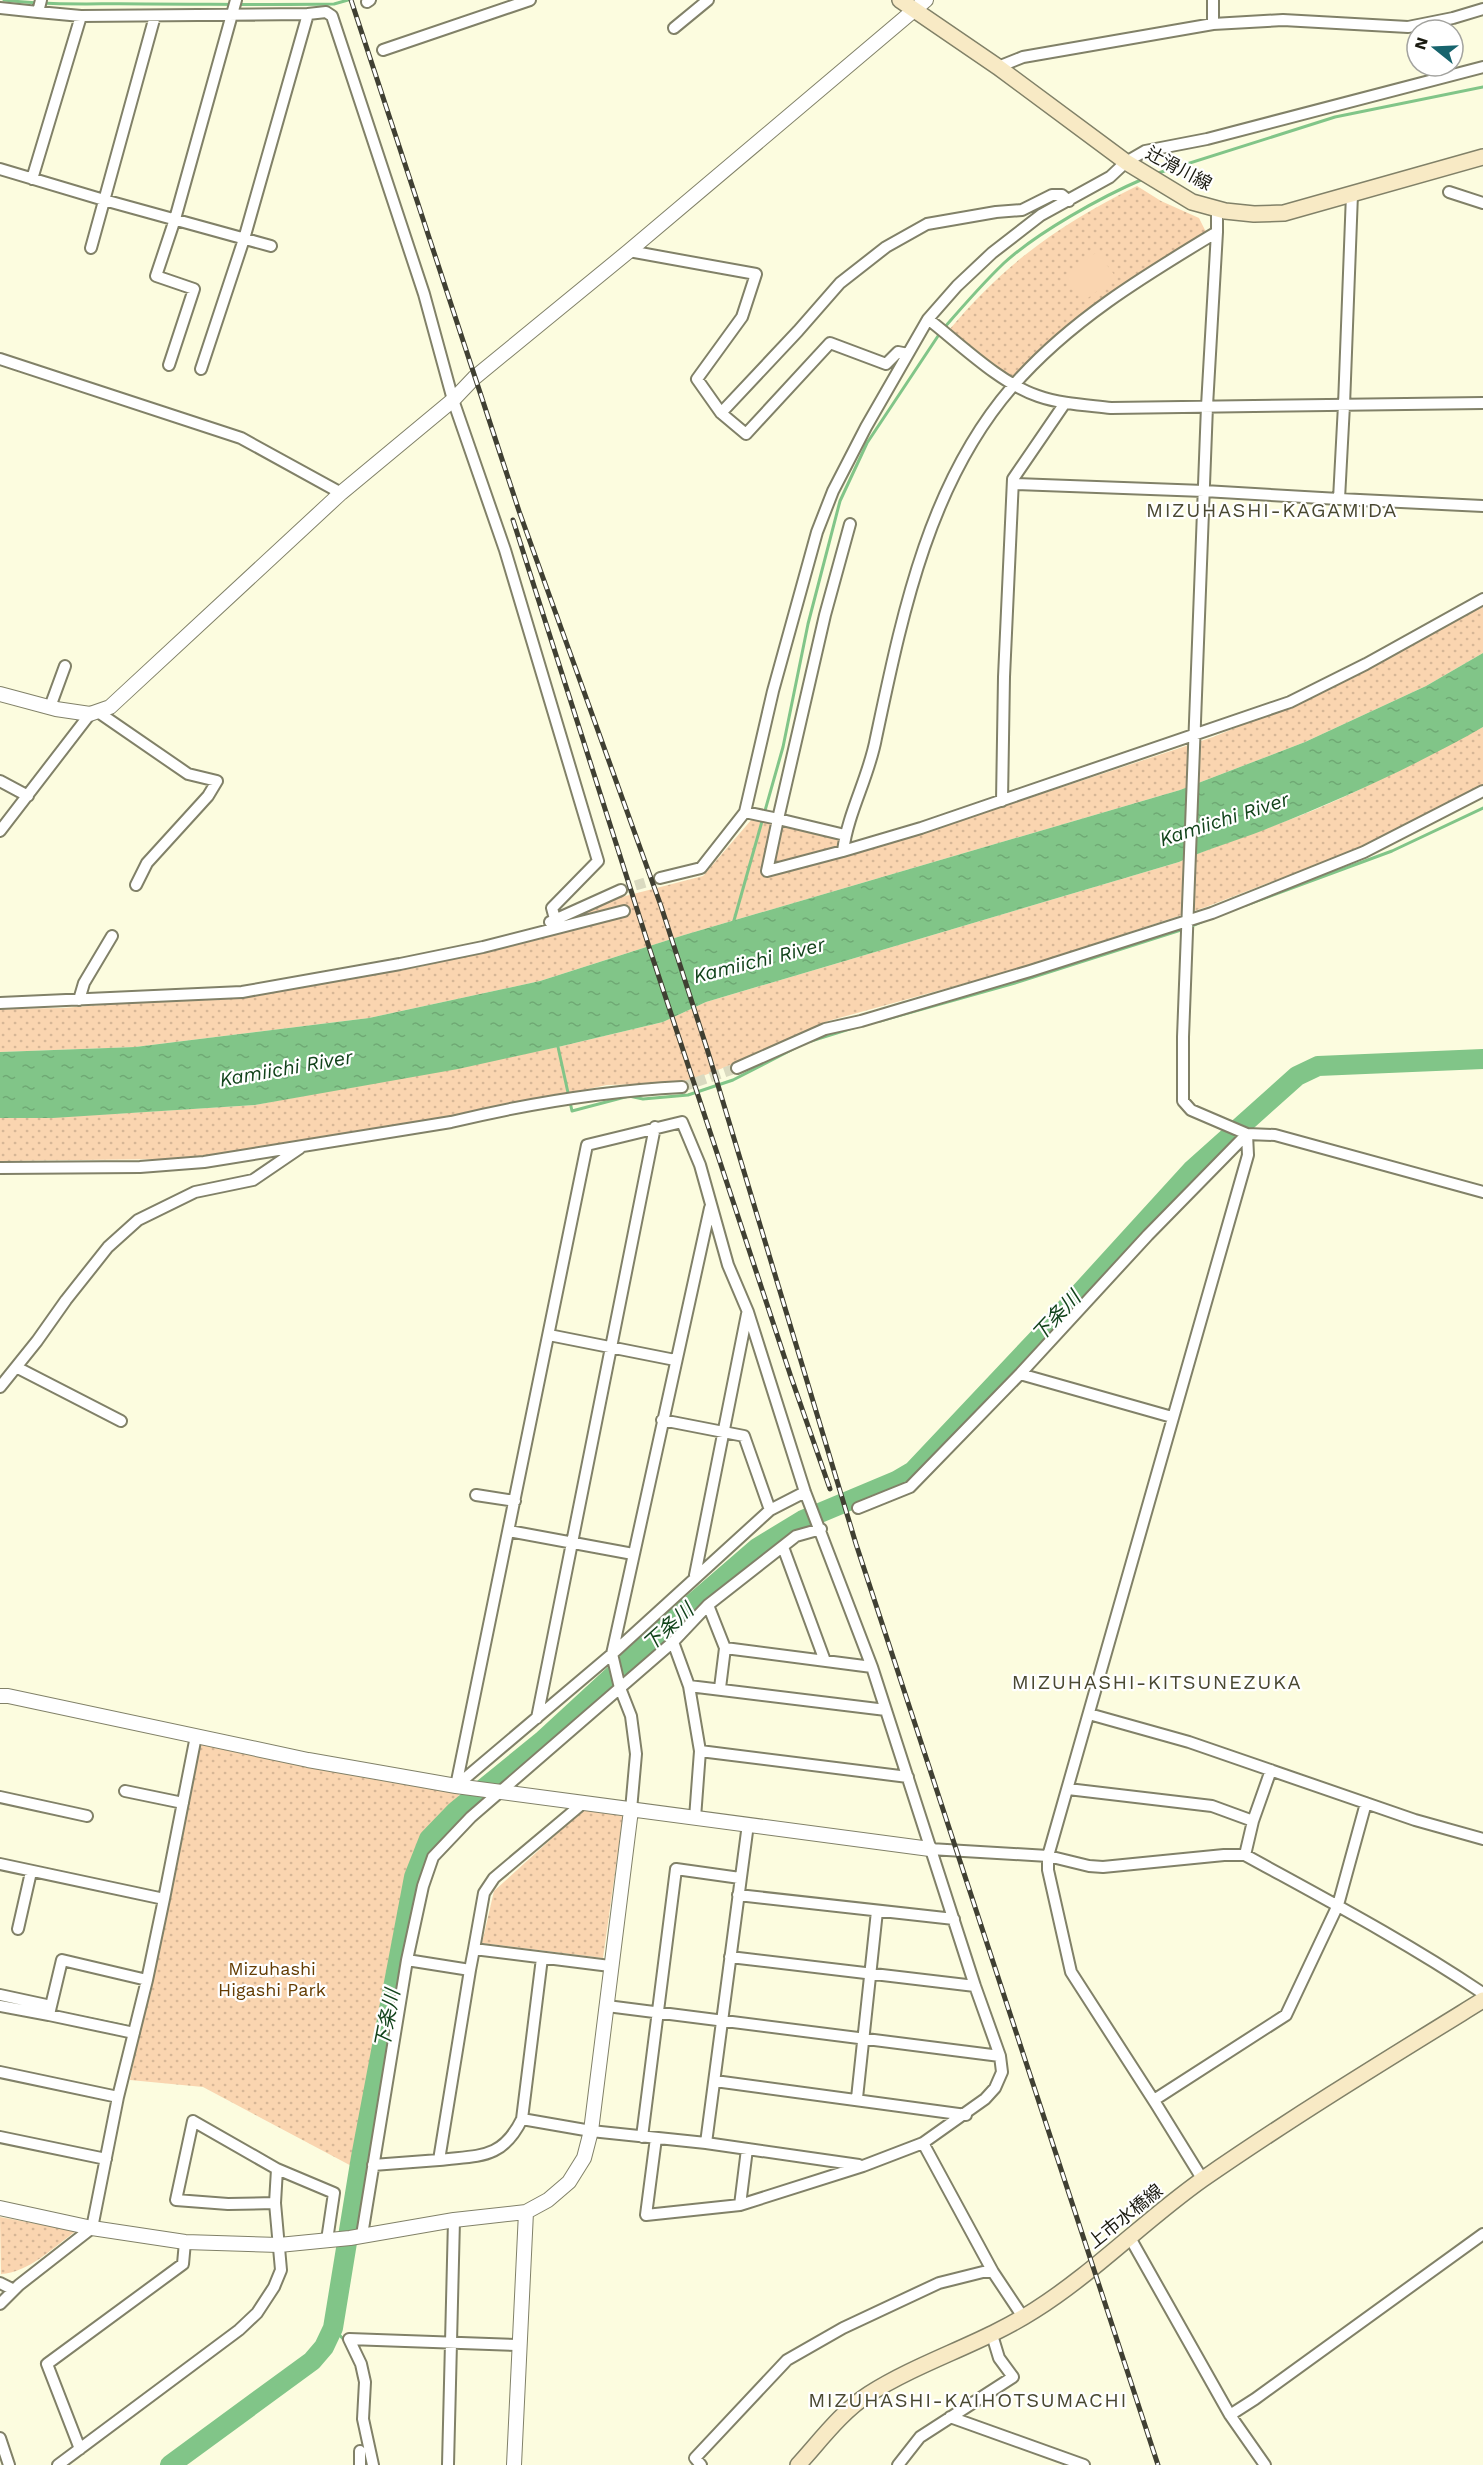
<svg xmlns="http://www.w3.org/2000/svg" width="1483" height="2465" viewBox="0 0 1483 2465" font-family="'Work Sans','Noto Sans JP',sans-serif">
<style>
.grass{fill:url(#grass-dots)}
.pitch{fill:#fad5b0}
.water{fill:url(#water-ripples)}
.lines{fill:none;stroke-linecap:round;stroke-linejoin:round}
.stream{stroke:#81c588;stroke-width:3}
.river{stroke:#81c588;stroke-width:20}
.minor-tunnel{stroke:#dadac0;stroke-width:10;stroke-dasharray:10 5;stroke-linecap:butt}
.minor-casing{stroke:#818168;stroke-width:14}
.tertiary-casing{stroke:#818168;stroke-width:16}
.secondary-casing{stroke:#818168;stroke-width:18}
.minor{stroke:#fff;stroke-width:10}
.tertiary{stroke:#fff;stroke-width:14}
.secondary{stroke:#f8eac5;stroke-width:15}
.rail-casing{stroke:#404033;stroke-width:5}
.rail{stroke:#fff;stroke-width:3;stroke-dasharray:9;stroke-linecap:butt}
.labels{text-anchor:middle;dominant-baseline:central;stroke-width:4.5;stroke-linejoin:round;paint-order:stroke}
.street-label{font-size:18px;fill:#1a1a10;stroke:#fff}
.park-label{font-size:18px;fill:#643c03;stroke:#fff}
.neighbourhood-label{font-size:20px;letter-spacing:1.5px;fill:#494831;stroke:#fff}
.water-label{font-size:20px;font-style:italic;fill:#12431b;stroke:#fff}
</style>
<defs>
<pattern id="grass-dots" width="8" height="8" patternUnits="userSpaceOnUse" patternTransform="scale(1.5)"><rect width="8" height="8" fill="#fad5b0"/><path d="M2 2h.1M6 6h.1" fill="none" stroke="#d6b696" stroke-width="1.8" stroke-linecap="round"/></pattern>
<pattern id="water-ripples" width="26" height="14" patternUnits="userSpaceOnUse" patternTransform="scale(1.5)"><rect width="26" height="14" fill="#81c588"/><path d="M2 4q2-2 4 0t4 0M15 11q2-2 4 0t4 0" fill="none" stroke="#6fa974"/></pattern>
</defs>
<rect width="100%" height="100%" fill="#fcfcdf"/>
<!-- grass -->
<path class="grass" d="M1137,186L1161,201L1199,218L1206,232L1155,264L1014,381L949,330C1005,263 1060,224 1137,186Z
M1483,604V653L1426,686L1305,742L1180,790L684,935L540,981L369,1018L135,1047L0,1052V1009L63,1008L266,992L419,967L532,941L610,900L703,876L752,819L854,841L963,820L1213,737L1318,694L1426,638Z
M1483,727V784L1375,842L1206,907L1024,967L828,1021L733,1064L685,1083L607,1085L427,1123L221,1154L164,1159L0,1161V1117L113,1114L255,1105L558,1047L663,1022L706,1002L1179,862C1227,840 1279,826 1328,804C1381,781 1431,752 1483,727Z
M196,1736L459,1794L456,1811L429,1839L414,1877L359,2170L203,2087L130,2080Z
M583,1810L623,1816L603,1958L482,1943L494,1891Z
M0,2217L76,2231C54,2247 28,2273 1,2274Z"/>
<!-- pitch -->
<path class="pitch" d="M1097,252L1116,277L1084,301L1065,275Z"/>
<!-- water -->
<path class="water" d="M1483,653V727C1413,767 1340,800 1264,830C1236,841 1207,849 1179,862L706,1002L663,1022L558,1047L458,1069L255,1105L53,1118H0V1052L135,1047L369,1018L540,981L684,935L1180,790L1305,742L1426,686Z"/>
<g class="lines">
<!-- stream -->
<path class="stream" d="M4,0C52,6 98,3 146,4C209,4 271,5 334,4L348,0
M1155,174L1335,117L1483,87
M944,328C963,306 983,283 1004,263C1038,232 1101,197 1143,179
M1246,905L1392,851L1483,808
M733,924L783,747L808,624L840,501L867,443L940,333
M1190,927L1206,920
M880,1021L1015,983L1184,929
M811,1041L856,1027
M558,1047L572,1111L629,1096L643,1099L688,1095L733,1080L797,1047
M72,2015L126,2026
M333,2328L346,2342
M365,2455L366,2465"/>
<!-- river -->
<path class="river" d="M170,2465L312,2361L324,2347L333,2328L361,2157L414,1877L429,1839L456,1811L542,1741L669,1624L757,1548L803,1520L896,1481L913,1471L1047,1329L1192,1170L1297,1076L1318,1066L1483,1059"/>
<!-- minor-tunnel -->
<path class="minor-tunnel" d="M621,890L660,878
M682,1087L737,1068"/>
<!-- minor casing -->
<g class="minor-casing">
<path id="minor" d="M41,0L38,12L81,16L308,14L244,239L201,369
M367,2L370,0
M0,8L38,12
M308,14L326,12L332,16L424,294L453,400L505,550L598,861L552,908L555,919
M1213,24V0
M674,28L708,0
M383,50L530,0
M998,67L1023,57L1213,24L1283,20L1408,27L1453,18L1483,9
M0,169L104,200L271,246
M32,179L81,16
M1449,192L1483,203
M1352,194L1344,405L1339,499L1483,506
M1217,208V232L1207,406L1183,1037V1101L1191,1110L1247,1134L1275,1135L1483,1192
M1217,232C1144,276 1069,321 1012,387C928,484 902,616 876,738C869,777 848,812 843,851L921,828L1290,702L1366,664L1483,599
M91,248L155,16
M629,251L756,274L742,317L697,379L721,413L746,434L830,343L886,364L898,352L908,354
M928,319C960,344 1001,384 1038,396C1061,404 1086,405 1111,408L1483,403
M0,359L241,438L341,493
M169,365L194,289L156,276L175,219L236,0
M721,413L798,331L840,283L886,247L927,224L996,212L1022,210L1052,195H1062L1069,201
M1013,484L1204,491L1339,499
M50,707L65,666
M98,712L188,774L217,781L208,796L147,863L136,885
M0,781L28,796
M1002,801L1004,677L1013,479L1065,403
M745,812L778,819L767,871L843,851
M0,831L90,714
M845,835L778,819L825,615L850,524
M660,878L701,868L745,812L773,691L817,532L833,491L866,427L928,319L957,286L992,253L1041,215L1110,177L1126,162L1145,151L1207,139L1483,67
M550,922L621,890
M79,1000L84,983L112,936
M0,1003L242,992L400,964L483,947L624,911
M737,1068L825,1029L861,1021L1030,971L1212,913L1364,852L1483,791
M0,1168L140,1167L204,1162L451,1122C526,1104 605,1091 682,1087
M549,1335L675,1360
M16,1367L121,1421
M1020,1374L1172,1417
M0,1387L37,1341L66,1300L108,1247L138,1220L195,1192L253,1180L300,1148
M662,1420L744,1436L770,1510
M476,1495L515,1501
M858,1508L910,1487L1020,1374L1148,1235L1247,1134
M509,1531L633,1554
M783,1547L825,1661
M695,1575L747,1314
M708,1605L725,1648L720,1688
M673,1642L689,1686L700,1751L695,1818
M725,1648L872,1667
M689,1686L886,1710
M1089,1714L1189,1742L1415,1820L1483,1839
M537,1718L655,1127
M700,1751L908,1777
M456,1786L587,1145L682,1122L700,1165L728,1265L748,1312L805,1492L872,1667L975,1986L1000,2056L1002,2072L995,2088L985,2099L923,2143L863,2166L740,2205L646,2215L656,2138
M456,1786L612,1654L770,1510L805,1492
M1068,1789L1212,1806L1253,1821
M125,1791L183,1803
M0,1797L87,1816
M631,1810L636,1754L631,1716L620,1688L612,1654L710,1208
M930,1849L1048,1856L1089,1866L1103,1867L1224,1855H1245C1325,1899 1405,1941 1481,1992L1483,1997
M1245,1855L1253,1821L1271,1770
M0,1864L164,1899
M738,1895L954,1919
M18,1929L31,1872
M474,1949L484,1893L494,1878L582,1804
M730,1957L975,1986
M407,1960L470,1970L474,1949L610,1966
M0,1995L51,2006L49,2015L134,2033
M0,2006L49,2015
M51,2006L62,1960L147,1980
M607,2006L1000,2056
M0,2072L118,2097
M715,2081L966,2115
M857,2098L877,1911
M1154,2100L1286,2015L1338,1905L1366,1803
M522,2119L591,2131L706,2143L859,2165
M0,2137L106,2159
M642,2137L676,1869L740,1878
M706,2143L748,1824
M923,2143L993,2272
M439,2160C479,2155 502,2160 522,2119L542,1958
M373,2165L439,2160L470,1970
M1203,2180L1156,2104L1071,1972L1048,1870V1856L1248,1155L1247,1134
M275,2203L228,2204L176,2200L193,2121L277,2169
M740,2205L747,2149
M362,2235L407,1960L423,1886L433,1857L471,1817L673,1642L708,1605L796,1536L821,1529
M1129,2236L1230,2415L1265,2465
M0,2283L14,2290
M0,2304L19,2285L92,2228L118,2097L147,1980L164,1899L196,1736
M1230,2415L1255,2399L1483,2234
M950,2417L1084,2465
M0,2438L9,2465
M80,2449L47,2364L183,2264L185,2242
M360,2451V2465
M58,2465L239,2330L257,2313L274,2287L281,2270L275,2203L277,2169L334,2193L327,2240
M373,2465L363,2419L365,2382L361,2364L349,2339L518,2345
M448,2465L454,2220
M701,2465L695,2458L787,2360L843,2328L939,2283L983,2272H993L1023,2317
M898,2465L920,2437L1013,2377L999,2358L992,2335"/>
</g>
<!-- tertiary casing -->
<g class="tertiary-casing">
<path id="tertiary" d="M0,694L56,709L90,714L110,707L341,493L453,400L474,378L629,251L926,0
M0,1696H8L308,1760L456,1786L930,1849
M0,2208L92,2228L185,2242L279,2245L350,2238L454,2220L526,2212L548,2200L569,2182L584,2158L591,2131L631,1810
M514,2465L526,2212"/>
</g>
<!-- secondary casing -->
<g class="secondary-casing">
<path id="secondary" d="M900,0L998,67L1126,162L1192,202L1225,211L1254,214L1284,213L1483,157
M798,2465C820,2441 841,2412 869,2394C921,2361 982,2344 1035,2310C1095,2272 1145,2220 1203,2179C1294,2116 1389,2058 1483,2000"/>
</g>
<!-- minor -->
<use href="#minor" class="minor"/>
<!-- tertiary -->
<use href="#tertiary" class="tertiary"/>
<!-- secondary -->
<use href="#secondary" class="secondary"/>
<!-- rail casing -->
<g class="rail-casing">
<path id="rail" d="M351,0L519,511L661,906L708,1052L856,1544L1158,2465
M513,520L650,950L791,1377L830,1489"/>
</g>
<!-- rail -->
<use href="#rail" class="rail"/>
</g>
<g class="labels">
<!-- street labels -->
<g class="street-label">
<text transform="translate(1179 168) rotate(28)">辻滑川線</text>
<text transform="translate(1125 2216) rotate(-39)">上市水橋線</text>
</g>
<!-- park labels -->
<g class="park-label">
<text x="272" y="1968">Mizuhashi<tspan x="272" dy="21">Higashi Park</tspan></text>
</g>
<!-- neighbourhood labels -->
<g class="neighbourhood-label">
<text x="1272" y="510">MIZUHASHI-KAGAMIDA</text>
<text x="1157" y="1682">MIZUHASHI-KITSUNEZUKA</text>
<text x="968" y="2400">MIZUHASHI-KAIHOTSUMACHI</text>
</g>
<!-- water labels -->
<g class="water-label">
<text transform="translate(1224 819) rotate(-18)">Kamiichi River</text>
<text transform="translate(759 960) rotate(-14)">Kamiichi River</text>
<text transform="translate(286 1068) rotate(-10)">Kamiichi River</text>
<text transform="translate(1056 1316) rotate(-47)">下条川</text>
<text transform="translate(668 1627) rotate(-42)">下条川</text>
<text transform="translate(387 2019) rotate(-79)">下条川</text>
</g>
</g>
<!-- north arrow -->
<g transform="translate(1435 48) rotate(288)"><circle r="28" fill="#ffffff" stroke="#a3a39f" stroke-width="1.5"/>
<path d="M0-4.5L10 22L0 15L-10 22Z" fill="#17646d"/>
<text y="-9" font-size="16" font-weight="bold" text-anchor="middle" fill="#1a1a10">N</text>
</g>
</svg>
